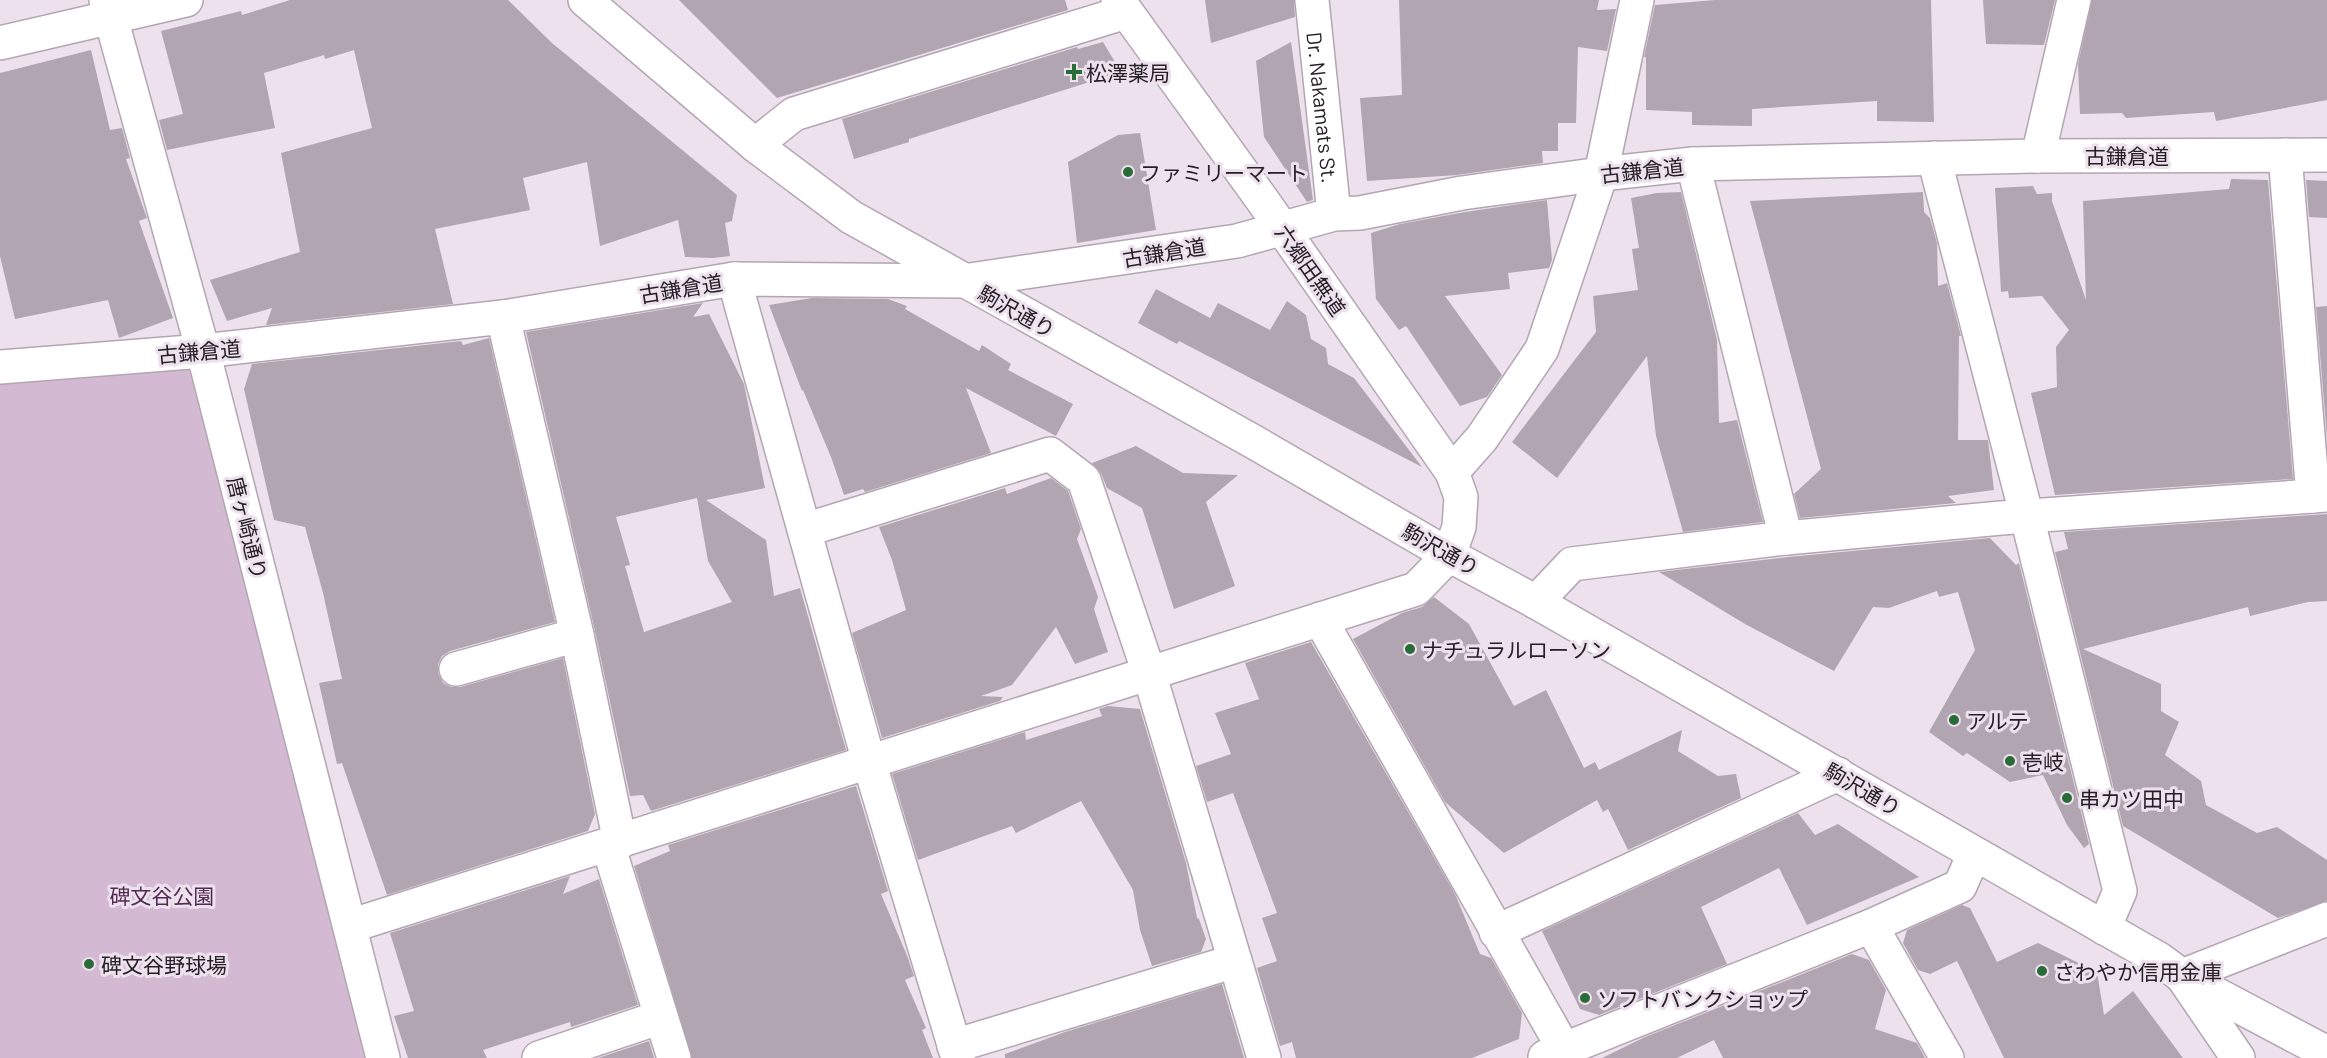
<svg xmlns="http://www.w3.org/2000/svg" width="2327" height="1058" viewBox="0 0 2327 1058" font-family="Barlow,'Noto Sans JP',sans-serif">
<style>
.green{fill:#d3bad2}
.building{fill:#b2a5b2;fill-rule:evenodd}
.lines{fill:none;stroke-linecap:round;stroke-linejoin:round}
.minor-casing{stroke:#b3a6b2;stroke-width:36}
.major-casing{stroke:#b3a6b2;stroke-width:36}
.minor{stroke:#fff;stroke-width:33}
.major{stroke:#fff;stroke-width:33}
.poi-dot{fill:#2a6c37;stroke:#eee1ee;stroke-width:2}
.labels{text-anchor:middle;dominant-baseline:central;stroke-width:6;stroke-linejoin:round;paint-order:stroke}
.poi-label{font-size:21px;fill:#252025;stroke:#eee1ee;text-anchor:start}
.street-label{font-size:21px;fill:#252025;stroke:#eee1ee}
.park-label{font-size:21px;fill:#522b52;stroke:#eee1ee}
</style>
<rect width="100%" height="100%" fill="#eee1ee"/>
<!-- green -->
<path class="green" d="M198,361L370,1058H0V377Z"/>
<!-- building -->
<path class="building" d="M290,0H508L552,43L737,195L732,221L725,223L730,256L713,258L685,257L678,220L600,246L587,162L523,178L530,210L435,229L453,304L266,325L272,308L227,321L210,280L300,252L281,153L372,128L354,50L325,59L324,55L264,73L275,128L167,150L159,120L183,114L161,31L241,11L242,15Z
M679,0H1065L1068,10L777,98Z
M1205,0H1294L1295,17L1211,43Z
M1399,0H1599L1597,10L1616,9L1607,51L1578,47L1576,123H1558V151H1542L1543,163L1457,175L1367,181L1360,98L1402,95Z
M1715,0H1931L1934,122L1877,121V101L1752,109V126L1692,125V112L1646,110V57H1644L1655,5Z
M1983,0H2055L2044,45L1986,44Z
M2092,0H2327V100L2216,121L2214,112L2126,118L2122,113L2080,114L2078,64Z
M1103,42L1121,72L909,139V142L854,159L842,119L1077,47L1078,49Z
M1291,42L1313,200L1307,202L1264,137L1256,61Z
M91,50L110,130L122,128L130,158L126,159L147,218L139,221L173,318L119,338L108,300L15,319L0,256V73Z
M1140,133L1156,230L1077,243L1068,162L1118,135Z
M2231,179L2268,180L2293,479L2055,495L2031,393L2057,387L2056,347L2069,330L2042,296L2009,298L2008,291L2001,292L1995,188L2033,186L2037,194L2052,193V201L2086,300L2083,201L2229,189Z
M2306,180L2327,181V218L2309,217Z
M1681,192L1717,340L1719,423L1737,420L1763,522L1683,532L1656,436L1647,356L1557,478L1512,442L1596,332L1593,296L1638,290L1632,249L1639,248L1631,198L1657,193Z
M1923,192L1924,212L1930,218L1937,243L1938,286L1947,283L1961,336H1959L1958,440H1988L1994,490L1948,496L1956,503L1800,518L1794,494L1821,469L1750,201Z
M1547,200L1552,260L1549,268L1508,273L1510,289L1445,296L1502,375L1487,397L1460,406L1406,326L1399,330L1376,299L1371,233L1400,224L1465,212Z
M1156,289L1210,318L1218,303L1270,330L1287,301L1306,315L1311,339L1326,348L1328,364L1354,378L1422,467L1179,341L1177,344L1138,323Z
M812,298L888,299L907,306L905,309L979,351L982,345L1011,364L1008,370L1073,404L1056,436L966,388L991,453L865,492L863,489L844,495L831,457L803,390L802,391L769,305Z
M703,303L693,317L709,314L744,384L765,488L706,500L766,540L774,596L800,588L846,750L651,811L643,795L630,796L595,631L526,332ZM697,498L708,561L732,602L644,632L625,566L630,565L616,517Z
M2327,306V437L2316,307Z
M489,338L555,622L450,651L442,656L438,664V673L443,683L451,687H460L563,658L595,814L588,831L387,895L342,763L337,764L319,683L342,679L323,593L305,527L274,520L244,389L252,364L461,341L463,345Z
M1136,446L1183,473L1238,475L1206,502L1235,586L1174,609L1142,508L1107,488L1101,473L1092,463Z
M1051,478L1068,491L1081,529L1077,539L1098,597L1094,609L1108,652L1075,664L1056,627L1012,685L981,696L1003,697L1000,701L882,738L852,633L906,610L892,560L879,527L1005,488L1007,494Z
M2327,514V601L2308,602L2250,616L2248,607L2083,649L2161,684V711L2179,722L2165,755L2201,781L2206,805L2257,833L2277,827L2327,860V901L2278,918L2123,826L2055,552L2068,549L2064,532Z
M1990,538L2016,565L2019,563L2089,844L2084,848L2067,825L2043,775L2010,782L1967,753L1963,756L1929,732L1975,650L1958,592L1939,597L1937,591L1889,608L1873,607L1834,671L1745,624L1659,572L1788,557Z
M1434,597L1469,624L1514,706L1546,690L1584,768L1595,762L1599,770L1682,730L1678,751L1718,776L1736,774L1741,798L1628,850L1608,809L1603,812L1597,800L1504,853L1445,802L1353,639L1402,613L1422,607Z
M1311,642L1455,894L1480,954L1491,958L1522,1013L1519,1039L1472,1058H1296L1292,1042L1280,1046L1257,968L1277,961L1262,918L1277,913L1233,793L1207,802L1196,766L1231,754L1215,713L1259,699L1245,663Z
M1108,706L1140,709L1186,863L1197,918L1199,919L1206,939L1201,952L1152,966L1140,930L1133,890L1081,801L1016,833L1012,826L918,860L892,774L1025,732L1026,740L1102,716L1099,709Z
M856,786L888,891L881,894L908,958L914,976L905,980L926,1028L922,1030L933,1058H692L634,866L670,851L668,845Z
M1798,813L1815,835L1838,824L1919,877L1807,925L1779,868L1701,907L1727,964L1599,1015L1580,1009L1542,931Z
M570,876L563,894L599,879L638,1005L571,1027L570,1022L483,1050L487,1058H408L394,1016L414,1011L390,933Z
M1962,905L1970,908L1997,962L2038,943L2097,972L2104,1015L2133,991L2183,1058H2004L1957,961L1930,974L1918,970L1903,943L1907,930Z
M1852,954L1869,960L1886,990L1875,1029L1917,1043L1925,1058H1723L1714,1040L1677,1058H1602L1645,1037Z
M1222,984L1244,1058H1005V1054L1065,1032Z
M649,1041L654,1058H598Z"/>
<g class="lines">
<!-- minor casing -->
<g class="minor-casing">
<g id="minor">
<path d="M106,0L203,351L383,1058"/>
<path id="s1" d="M1312,0L1334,214"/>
<path d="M0,43L186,0"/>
<path d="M755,145L794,114L1126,12"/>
<path d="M2285,155L2313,496"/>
<path d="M2038,156L2074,0"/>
<path d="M1934,158L2027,517L2120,891L2104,928"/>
<path d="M1693,164L1786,538"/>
<path d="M734,279L869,762L958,1058"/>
<path d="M503,317L577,635L620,842"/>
<path d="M0,367L203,351L503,317L734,279L963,281L1237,241L1334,214L1360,213L1462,193L1601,174L1693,164L2038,156L2327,155"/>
<path d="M1452,472L1482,438L1542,349L1601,174L1637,0"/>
<path d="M805,530L1050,454L1084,480L1149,673L1264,1058"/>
<path d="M1536,602L1572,564L1786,538L2001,518L2327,495"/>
<path d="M1320,619L1569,1058"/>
<path d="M456,669L577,635"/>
<path d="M608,845L674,1058"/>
<path d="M350,926L1416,589L1449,555L1459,527L1461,497L1452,472L1263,201L1118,0"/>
<path d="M1871,926L1947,1058"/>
<path d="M1496,932L1838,774"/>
<path d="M954,1046L1235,961"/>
<path d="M1545,1057L1871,926L1960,886L1974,854"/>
<path d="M539,1058L661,1017"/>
<path d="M2238,1058L2182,976L2327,919"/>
</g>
</g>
<!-- major casing -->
<g class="major-casing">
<path id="major" d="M585,0L755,145L851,217L1254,442L1449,555L1536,602L2159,959L2182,976L2327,1053"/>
</g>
<!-- minor -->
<use href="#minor" class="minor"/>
<!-- major -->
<use href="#major" class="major"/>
</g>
<!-- markers -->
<g class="poi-dot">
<path d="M1071 63h6v6h6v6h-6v6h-6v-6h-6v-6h6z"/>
<circle cx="1128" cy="172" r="6"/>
<circle cx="1410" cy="649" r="6"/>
<circle cx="1954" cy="720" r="6"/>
<circle cx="2010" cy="761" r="6"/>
<circle cx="2067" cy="798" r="6"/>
<circle cx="89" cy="964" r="6"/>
<circle cx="2042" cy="971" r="6"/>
<circle cx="1585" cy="998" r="6"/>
</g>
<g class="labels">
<!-- poi labels -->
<g class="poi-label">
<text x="1086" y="72">松澤薬局</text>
<text x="1140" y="172">ファミリーマート</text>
<text x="1422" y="649">ナチュラルローソン</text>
<text x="1966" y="720">アルテ</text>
<text x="2022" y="761">壱岐</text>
<text x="2079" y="798">串カツ田中</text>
<text x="101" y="964">碑文谷野球場</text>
<text x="2054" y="971">さわやか信用金庫</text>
<text x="1597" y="998">ソフトバンクショップ</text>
</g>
<!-- street labels -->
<g class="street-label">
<text stroke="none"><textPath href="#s1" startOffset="108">Dr. Nakamats St.</textPath></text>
<text x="2127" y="155">古鎌倉道</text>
<text transform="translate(1642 170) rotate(-6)">古鎌倉道</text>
<text transform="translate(1164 252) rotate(-9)">古鎌倉道</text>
<text transform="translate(1311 270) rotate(55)">六郷田無道</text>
<text transform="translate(681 288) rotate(-9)">古鎌倉道</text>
<text transform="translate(1017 311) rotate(29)">駒沢通り</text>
<text transform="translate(199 351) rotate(-5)">古鎌倉道</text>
<text transform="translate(248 528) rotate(76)">唐ヶ崎通り</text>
<text transform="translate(1441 549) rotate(29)">駒沢通り</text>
<text transform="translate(1863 789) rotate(30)">駒沢通り</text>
</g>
<!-- park labels -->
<g class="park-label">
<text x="162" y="895">碑文谷公園</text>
</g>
</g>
</svg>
